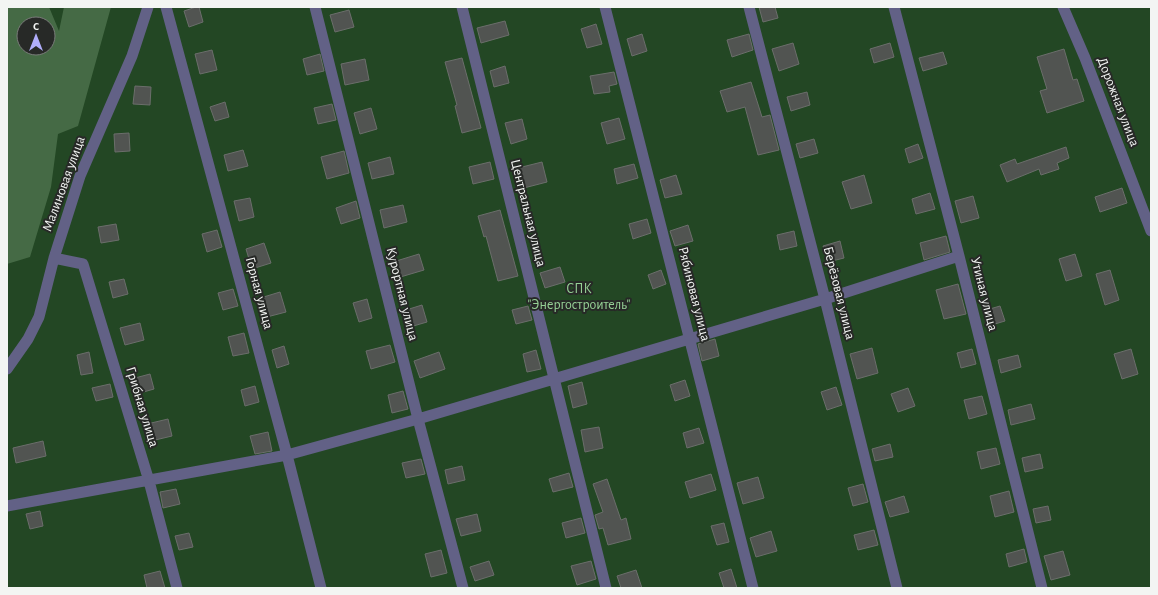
<svg xmlns="http://www.w3.org/2000/svg" width="1158" height="595" viewBox="0 0 1158 595" font-family="'Alegreya Sans',sans-serif">
<style>
.green{fill:#234724;fill-rule:evenodd}
.forest{fill:#456a45;fill-rule:evenodd}
.building{fill:#515451;stroke:#6b6e6b}
.lines{fill:none;stroke-linecap:round;stroke-linejoin:round}
.minor{stroke:#626186;stroke-width:11}
.labels{text-anchor:middle;dominant-baseline:central;stroke-width:4;stroke-linejoin:round;paint-order:stroke}
.street-label{font-size:14px;fill:#f3f5f3;stroke:#272927}
.park-label{font-size:14px;fill:#95d095;stroke:#272927}
</style>
<rect width="100%" height="100%" fill="#313331"/>
<!-- green -->
<path class="green" d="M7,7H1151V588H7ZM24,24H48V48H24Z"/>
<!-- forest -->
<path class="forest" d="M8,7H49L59,31L64,7H111L78,126L58,134L51,187L30,257L7,264V11ZM24,24H48V48H24Z"/>
<!-- building -->
<path class="building" d="M196,7H199L203,22L189,27L184,11Z
M759,7H775L778,18L763,22Z
M349,10L354,27L335,32L330,15Z
M505,21L509,35L481,43L477,28Z
M596,24L602,44L587,48L581,29Z
M642,34L647,51L632,56L627,39Z
M749,34L753,50L732,57L727,40Z
M793,43L799,64L779,71L772,49Z
M890,43L894,57L874,63L870,49Z
M1064,49L1073,80L1077,79L1084,101L1047,113L1040,91L1047,89L1037,57Z
M212,50L217,70L200,74L195,54Z
M943,52L947,64L923,71L919,58Z
M320,54L324,71L307,75L303,59Z
M462,58L481,128L462,133L455,106L457,105L445,62Z
M365,59L369,80L345,85L341,64Z
M505,66L509,83L494,87L490,71Z
M614,72L617,84L609,86L610,92L594,94L590,76Z
M751,82L762,117L770,115L779,150L758,155L745,107L727,112L720,91Z
M135,86L151,87L150,105L133,104Z
M807,92L810,105L791,111L787,97Z
M225,102L229,117L215,121L210,107Z
M332,104L336,120L318,124L314,108Z
M371,108L377,129L360,134L354,113Z
M619,118L625,139L607,144L601,123Z
M522,119L527,139L511,144L505,123Z
M129,133L130,151L115,152L114,134Z
M814,139L818,153L800,158L796,144Z
M918,144L923,158L909,163L905,149Z
M1066,147L1069,158L1057,163L1059,169L1041,175L1039,169L1007,182L1000,165L1015,159L1017,164Z
M243,150L248,166L228,171L224,155Z
M344,151L349,173L327,179L321,157Z
M390,157L394,174L372,179L368,163Z
M490,162L494,179L473,184L469,167Z
M542,162L547,182L520,189L514,169Z
M634,164L638,178L617,184L614,169Z
M676,175L682,194L665,198L660,180Z
M864,175L872,203L851,209L842,182Z
M1122,188L1127,203L1100,212L1095,197Z
M930,193L935,209L916,214L912,199Z
M973,196L979,218L961,223L955,201Z
M250,198L254,217L239,221L234,201Z
M356,201L360,218L341,224L336,208Z
M403,205L407,222L384,228L380,210Z
M500,210L518,276L498,281L486,236L484,237L478,216Z
M647,219L651,233L633,239L629,224Z
M116,224L119,240L101,243L98,227Z
M688,225L693,241L675,246L670,231Z
M217,230L222,247L207,252L202,234Z
M794,231L797,246L780,250L777,235Z
M946,236L950,252L924,260L920,243Z
M840,241L844,258L828,262L823,246Z
M264,243L271,263L252,269L246,249Z
M419,254L424,270L397,278L393,262Z
M1075,254L1082,276L1066,281L1059,259Z
M560,267L565,282L545,288L540,273Z
M661,270L666,284L653,289L648,275Z
M1110,270L1119,300L1105,305L1096,274Z
M124,279L128,294L113,298L109,282Z
M958,284L966,314L944,319L936,290Z
M233,289L238,306L223,310L218,293Z
M280,292L286,312L263,318L257,299Z
M367,299L372,318L359,322L353,303Z
M422,305L427,322L410,327L406,310Z
M528,306L532,320L516,324L512,310Z
M1000,306L1005,321L988,326L983,311Z
M140,323L144,340L125,345L120,328Z
M244,333L249,353L233,356L228,337Z
M715,339L719,356L702,361L698,344Z
M390,345L395,362L371,369L366,351Z
M284,346L289,364L277,368L272,350Z
M872,348L878,373L857,379L850,354Z
M972,349L976,364L961,368L957,353Z
M1131,349L1138,374L1122,379L1114,354Z
M536,350L541,369L527,372L523,354Z
M89,352L93,373L81,375L77,355Z
M439,352L445,369L420,378L414,361Z
M1018,355L1021,367L1001,373L998,360Z
M150,374L154,389L140,393L135,378Z
M685,380L690,396L675,401L670,385Z
M582,382L587,404L573,408L568,386Z
M110,384L113,397L96,401L92,388Z
M255,386L259,402L245,406L241,390Z
M836,387L842,405L827,410L821,392Z
M908,388L915,406L898,412L891,394Z
M403,391L408,409L392,413L388,395Z
M982,396L987,414L969,419L964,400Z
M1031,404L1035,419L1011,425L1008,410Z
M168,419L172,436L151,441L147,424Z
M599,427L603,448L585,452L581,430Z
M699,428L704,443L687,448L683,433Z
M268,432L272,451L255,454L250,436Z
M43,441L46,456L16,463L13,448Z
M890,444L893,457L875,461L872,449Z
M996,448L1000,464L981,469L977,452Z
M1040,454L1043,468L1025,472L1022,458Z
M421,459L425,474L406,478L402,463Z
M462,466L465,480L448,484L445,470Z
M569,473L573,487L553,492L549,479Z
M711,474L716,490L690,498L685,482Z
M758,477L764,498L743,504L737,483Z
M607,479L621,520L626,518L631,539L608,545L603,528L599,529L595,515L603,512L593,484Z
M863,484L868,502L853,506L848,488Z
M176,489L180,504L163,508L160,492Z
M1009,491L1014,512L995,517L990,496Z
M904,496L909,512L890,517L885,502Z
M1048,506L1051,520L1036,523L1033,509Z
M40,511L43,526L30,529L26,514Z
M477,514L481,531L461,536L456,519Z
M581,518L585,533L566,538L562,523Z
M724,523L729,542L717,545L711,526Z
M874,530L878,545L858,550L854,535Z
M771,531L777,551L756,557L750,538Z
M189,533L193,547L179,550L175,536Z
M1024,549L1027,562L1009,567L1006,554Z
M441,550L447,573L431,577L425,554Z
M1063,551L1070,575L1051,580L1044,556Z
M489,561L494,575L475,581L470,567Z
M591,561L596,579L577,585L571,566Z
M731,569L737,588H724L719,573Z
M636,570L642,588H621L617,576Z
M160,571L165,588H147L144,575Z"/>
<g class="lines">
<!-- minor -->
<path class="minor" d="M166,7L287,455L321,588
M315,7L418,419L463,588
M462,7L606,588
M605,7L753,588
M749,7L825,299L897,588
M894,7L959,256L1042,588
M1063,7L1085,58L1151,231
M54,258L83,264L149,481L177,588
M7,369L28,339L39,317L54,258L80,176L132,56L148,7
M7,506L287,455L418,419L825,299L959,256"/>
</g>
<g class="labels">
<!-- street labels -->
<g class="street-label">
<text transform="translate(1118 102) rotate(69)">Дорожная улица</text>
<text transform="translate(64 184) rotate(-70)">Малиновая улица</text>
<text transform="translate(528 213) rotate(76)">Центральная улица</text>
<text transform="translate(259 293) rotate(75)">Горная улица</text>
<text transform="translate(839 293) rotate(76)">Берёзовая улица</text>
<text transform="translate(402 294) rotate(76)">Курортная улица</text>
<text transform="translate(694 294) rotate(76)">Рябиновая улица</text>
<text transform="translate(984 294) rotate(76)">Утиная улица</text>
<text transform="translate(142 407) rotate(73)">Грибная улица</text>
</g>
<!-- park labels -->
<g class="park-label">
<text x="579" y="289">СПК<tspan x="579" dy="16">"Энергостроитель"</tspan></text>
</g>
</g>
<!-- border -->
<rect width="1158" height="595" fill="none" stroke="#f3f5f3" stroke-width="16"/>
<!-- north arrow -->
<g transform="translate(36 36)"><circle r="19" fill="#272927" stroke="#797b79"/>
<path d="M0-3L7 15L0 10L-7 15Z" fill="#b0adfa"/>
<text y="-6" font-size="11" font-weight="bold" text-anchor="middle" fill="#f3f5f3">С</text>
</g>
</svg>
